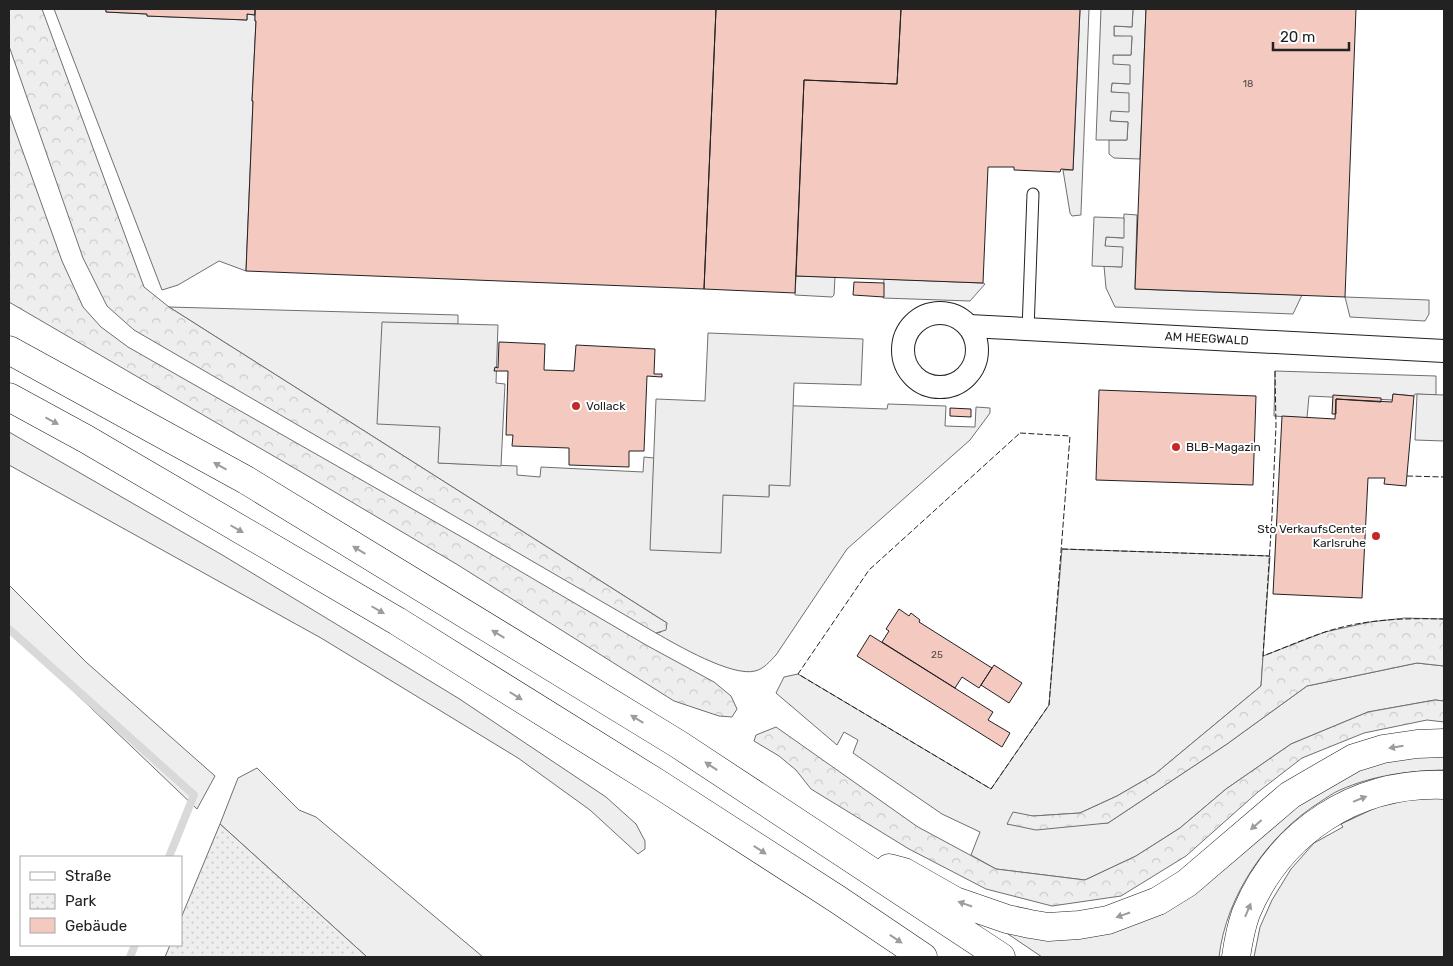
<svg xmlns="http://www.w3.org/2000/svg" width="1453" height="966" viewBox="0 0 1453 966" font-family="Rubik,sans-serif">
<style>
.grass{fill:#eee;stroke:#6f6f6f}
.forest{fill:url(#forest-crowns);stroke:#6f6f6f}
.park{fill:url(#park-dots);stroke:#6f6f6f}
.parking{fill:#ededed;stroke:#6f6f6f}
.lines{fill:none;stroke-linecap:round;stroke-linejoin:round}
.stream{stroke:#d9d9d9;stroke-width:8}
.building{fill:#f3c9c0;stroke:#222}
.service-casing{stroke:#222;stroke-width:13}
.minor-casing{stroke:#222;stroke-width:24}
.trunk-casing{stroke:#222;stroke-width:29}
.service{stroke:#fff;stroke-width:11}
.minor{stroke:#fff;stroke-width:22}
.trunk{stroke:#fff;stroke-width:28}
.fence{stroke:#222;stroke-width:1;stroke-dasharray:6 2.5;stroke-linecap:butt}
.oneway{fill:#9c9c9c}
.poi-dot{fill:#c62828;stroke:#fff;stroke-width:2}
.labels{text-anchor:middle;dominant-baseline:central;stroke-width:4;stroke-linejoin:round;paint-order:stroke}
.number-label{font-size:10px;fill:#564c4a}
.street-label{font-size:12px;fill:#222;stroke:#fff}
.poi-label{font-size:12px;fill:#222;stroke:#fff;text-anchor:start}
</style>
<defs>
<pattern id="forest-crowns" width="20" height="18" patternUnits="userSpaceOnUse" patternTransform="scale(1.25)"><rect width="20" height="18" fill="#eee"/><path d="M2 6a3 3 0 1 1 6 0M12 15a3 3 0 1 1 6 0" fill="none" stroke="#ccc"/></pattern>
<pattern id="park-dots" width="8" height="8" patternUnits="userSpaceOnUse" patternTransform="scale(1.25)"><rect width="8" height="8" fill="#eee"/><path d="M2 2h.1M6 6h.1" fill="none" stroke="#ccc" stroke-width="1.8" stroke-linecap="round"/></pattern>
</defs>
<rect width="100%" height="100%" fill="#fff"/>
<!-- grass -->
<path class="grass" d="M1080,9H1089L1081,212V215L1072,216L1070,213L1063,170H1073Z
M1133,9H1146L1140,159L1114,158L1109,154V140H1127L1128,122L1110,121L1111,111L1129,94L1111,92L1112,83L1129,84L1112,64L1113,55H1131L1132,37L1114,36V26L1132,27Z
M1124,214L1137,215L1135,289L1302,295L1293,314L1115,307L1106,288L1104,266L1122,267L1105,247L1106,237L1123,238Z
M796,276L835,277L834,295L832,297L795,295Z
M884,279L983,283L985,284L970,301L883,298Z
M1345,297L1429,300V314L1425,321L1350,317Z
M169,307L458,315V324L382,323L440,427L439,463L517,466V475L540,477L541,467L643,472L644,457L654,458L651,550L723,495L769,496L770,405L887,409L888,404L946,406L945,426L975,427L976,407L990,408V413L970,440L847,549L776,655C770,661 764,669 755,671C732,677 677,645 656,633L661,632L667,623Z
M1275,371L1436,376V395L1415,394L1414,396L1393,394V400L1309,396L1307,418L1274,416Z
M9,432L224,556L458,698L606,797L636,824L645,841V849L638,854L590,810L518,758L321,638L9,465Z
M1062,549L1270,556L1261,686L1155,774L1117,796L1080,813L1033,816L1007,824L1108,823L1227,744L1307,686L1417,663L1444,666V701L1435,700L1368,712L1291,744L1226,789L1180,828L1136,856L1085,880L996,869L971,855L980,832L942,814L853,753L858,740L844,732L837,745L776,693L784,677L798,674L991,789L1049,705Z
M9,585L86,662L215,776L197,809L67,685L9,633Z
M1444,754V770C1408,771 1374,775 1340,790C1333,793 1326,798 1320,802C1268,835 1226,895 1219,957H1042L1002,930L1076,936L1314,790L1348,771L1388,759Z
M257,768L299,810L316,817L483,957H367L220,824L238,778Z
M1416,797L1444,798V957H1254L1260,927L1272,900L1291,869L1314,843L1343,827L1341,824L1388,802Z"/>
<!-- forest -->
<path class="forest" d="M9,9H42L144,287L169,307L659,618L667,623L666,630L656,633L134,330L107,306L83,258L9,46Z
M9,113L62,261L83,307L101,327L128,347L467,540L646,645L714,682L731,696L737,709L732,717L719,716L674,701L458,565L301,472L9,302Z
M1405,618L1444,619V666L1417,663L1307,686L1227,744L1108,823L1036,830L1007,824L1013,812L1033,816L1080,813L1117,796L1155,774L1261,686L1263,656L1325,632L1370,622Z
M1435,700L1444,701V722L1427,720L1364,733L1302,758L1258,792L1186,856L1121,896L1052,906L986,889L909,849L811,789L796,770L779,756L754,741L756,735L776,727L918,827L996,869L1085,880L1136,856L1180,828L1226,789L1291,744L1368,712Z"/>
<!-- park -->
<path class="park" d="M220,824L367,957H165L170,945H181V918Z"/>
<!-- parking -->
<path class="parking" d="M54,9H106V12L147,14V16L247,20V14L255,15V21H256L252,101H253L246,271L219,261L178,285L162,290Z
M1101,9H1133L1132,27L1114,26V36H1132L1131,55H1113V64L1130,65V84L1112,83L1111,92L1129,93V112L1111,111L1110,121L1128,122L1127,140H1096Z
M1094,217L1124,218V238L1106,237L1105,246L1123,247L1122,267L1092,266Z
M382,322L498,325L496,383L505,384L501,466L438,463L440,427L377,424Z
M708,333L863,339L861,385L794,383L790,486L769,485V497L723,495L721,553L650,550L656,399L705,401Z
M1417,394L1444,395V441L1415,440Z"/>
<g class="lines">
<!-- stream -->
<path class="stream" d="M9,629L194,795L169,857
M130,957L135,945"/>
</g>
<!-- building -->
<path class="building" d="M106,9H255V15L247,14V20L147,16V14L106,12Z
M255,9H716L704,289L246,271L253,101H252L256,21H255Z
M716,9H901L897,84L804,80L795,293L704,289Z
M901,9H1080L1073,170L1061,169L1060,172L1014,170V167H988L983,283L796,276L804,80L897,84Z
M1146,9H1356L1345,297L1135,289Z
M854,282L884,283V297L853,295Z
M499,342L545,344L544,370L574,371L576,345L655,349L654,374H662V377L647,376L644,451H629V467L569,465V448L512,446L513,435H506L508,371H494L495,367L498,368Z
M1099,390L1256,396L1253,485L1096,480Z
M1393,394L1414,396L1406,486L1384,484L1385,478H1368L1362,598L1273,594L1282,416L1335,419L1336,399L1392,402Z
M1333,395L1381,398V402L1336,399V414H1332Z
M950,408L971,409V417L950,416Z
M899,609L909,616L911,613L920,620L919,622L992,668L979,688L962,677L955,688L882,642L889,631L886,629Z
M870,635L993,712L988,720L1010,733L1002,747L857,656Z
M994,665L1022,683L1009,703L981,685Z"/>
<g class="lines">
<!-- service casing -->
<g class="service-casing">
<path id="service" d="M1028,330L1033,194"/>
</g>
<!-- minor casing -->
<g class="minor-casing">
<g id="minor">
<circle cx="940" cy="350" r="37"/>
<path id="s1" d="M969,326L1444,351"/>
</g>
</g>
<!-- trunk casing -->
<g class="trunk-casing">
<path id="trunk" d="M9,350L246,480L678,744L1001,957
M9,397L86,439L397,621L657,783L837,899L923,957
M889,868L904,872L955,901L1007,919L1030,924L1048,927L1079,925L1108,920L1158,901L1187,883L1290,795L1354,758L1383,749L1417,744L1444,743
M1236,957C1238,943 1241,927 1246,913C1280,831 1356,782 1444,785"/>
</g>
<!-- service -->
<use href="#service" class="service"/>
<!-- minor -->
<use href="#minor" class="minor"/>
<!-- trunk -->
<use href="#trunk" class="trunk"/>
<!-- fence -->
<path class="fence" d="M1275,371L1276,426L1272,516L1263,656C1284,648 1304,639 1325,632C1365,619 1403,618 1444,619
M1020,433L1070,436L1049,705L991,789L798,674L869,570Z
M1407,476L1444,477
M1062,549L1270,556"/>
</g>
<!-- one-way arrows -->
<defs><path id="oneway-solid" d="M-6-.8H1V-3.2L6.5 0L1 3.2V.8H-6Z" transform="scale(1.25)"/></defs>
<g class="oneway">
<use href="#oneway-solid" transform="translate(52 421) rotate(28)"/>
<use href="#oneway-solid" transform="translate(220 466) rotate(-151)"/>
<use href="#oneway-solid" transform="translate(237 529) rotate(30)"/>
<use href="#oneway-solid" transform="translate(359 550) rotate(-149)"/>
<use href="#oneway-solid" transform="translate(378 610) rotate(30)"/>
<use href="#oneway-solid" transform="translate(498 634) rotate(-149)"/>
<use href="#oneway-solid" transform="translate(516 696) rotate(32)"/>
<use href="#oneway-solid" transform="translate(637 719) rotate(-149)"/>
<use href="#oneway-solid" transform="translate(1396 747) rotate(171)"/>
<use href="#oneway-solid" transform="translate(711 766) rotate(-147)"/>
<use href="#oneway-solid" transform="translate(1360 799) rotate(-22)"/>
<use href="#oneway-solid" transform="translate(1256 825) rotate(139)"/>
<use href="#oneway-solid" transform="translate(760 850) rotate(33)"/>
<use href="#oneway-solid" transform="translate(965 904) rotate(-161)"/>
<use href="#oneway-solid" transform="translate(1248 910) rotate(-67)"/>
<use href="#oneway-solid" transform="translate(1123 915) rotate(161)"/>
<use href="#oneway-solid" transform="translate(896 939) rotate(34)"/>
</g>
<!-- markers -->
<g class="poi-dot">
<circle cx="576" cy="406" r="5"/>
<circle cx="1176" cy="447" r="5"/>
<circle cx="1376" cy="536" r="5"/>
</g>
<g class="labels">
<!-- number labels -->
<g class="number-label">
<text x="1248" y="84">18</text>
<text x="937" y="655">25</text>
</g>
<!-- street labels -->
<g class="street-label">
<text stroke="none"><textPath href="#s1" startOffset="238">AM HEEGWALD</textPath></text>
</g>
<!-- poi labels -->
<g class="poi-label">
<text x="586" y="406">Vollack</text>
<text x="1186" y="447">BLB-Magazin</text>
<text x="1366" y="529" text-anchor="end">Sto VerkaufsCenter<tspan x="1366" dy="14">Karlsruhe</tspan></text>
</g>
</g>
<!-- border -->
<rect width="1453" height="966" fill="none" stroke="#222222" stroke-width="20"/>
<!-- legend -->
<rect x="20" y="856" width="162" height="90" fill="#ffffff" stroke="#a7a7a7"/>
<rect x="30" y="872" width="25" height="8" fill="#ffffff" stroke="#a7a7a7"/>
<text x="65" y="881" font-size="15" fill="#222222">Straße</text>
<rect x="30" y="894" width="25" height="15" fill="url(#park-dots)" stroke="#a7a7a7"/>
<text x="65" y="906" font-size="15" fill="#222222">Park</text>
<rect x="30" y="918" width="25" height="15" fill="#f3c9c0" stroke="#a7a7a7"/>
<text x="65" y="931" font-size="15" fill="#222222">Gebäude</text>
<!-- scale -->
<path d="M1273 42v8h76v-8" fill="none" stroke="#222222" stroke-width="2.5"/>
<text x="1280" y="42" font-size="15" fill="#222222" stroke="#ffffff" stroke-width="4" paint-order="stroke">20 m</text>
</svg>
